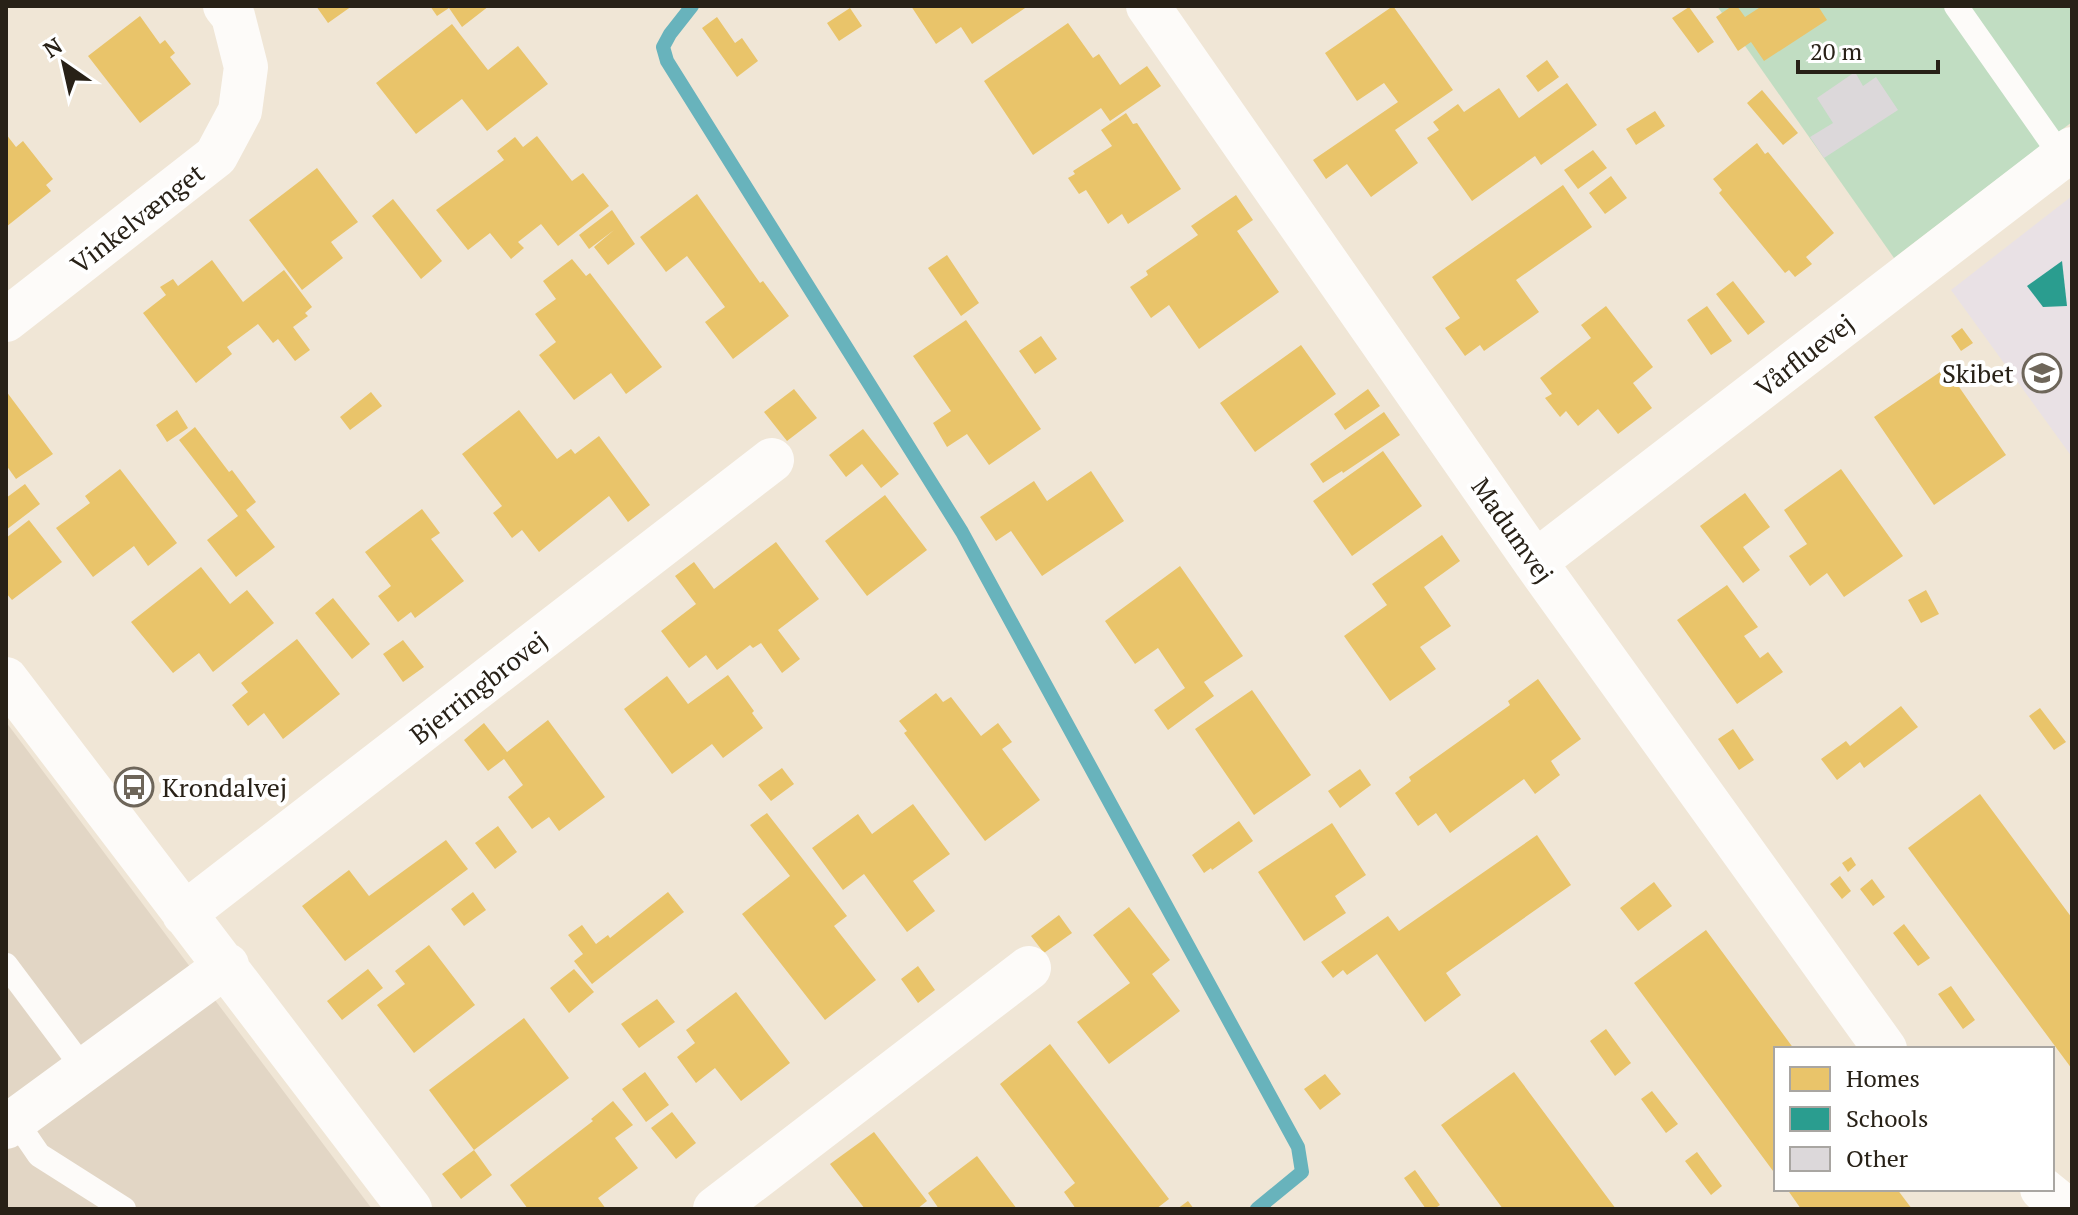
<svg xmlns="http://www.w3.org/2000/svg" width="2078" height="1215" viewBox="0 0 2078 1215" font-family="'PT Serif',serif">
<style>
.industrial{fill:#e2d6c5}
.education{fill:#e9e1e5}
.green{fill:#c1ddc2}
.homes{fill:#e9c46a}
.schools{fill:#2a9d8f}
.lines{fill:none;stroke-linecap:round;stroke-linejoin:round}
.stream{stroke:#68b3bc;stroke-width:14}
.building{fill:#dcd8da}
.service{stroke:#fdfbf9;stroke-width:24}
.minor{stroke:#fdfbf9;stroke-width:44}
.labels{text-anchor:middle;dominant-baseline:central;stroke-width:8;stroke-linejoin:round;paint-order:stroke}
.street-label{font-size:26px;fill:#282117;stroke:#fff}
.poi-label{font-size:26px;fill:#282117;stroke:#fff;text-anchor:end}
</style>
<rect width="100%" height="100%" fill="#f0e6d6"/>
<!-- industrial -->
<path class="industrial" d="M6,722L372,1209H6Z"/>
<!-- education -->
<path class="education" d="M2072,196V457L1951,290Z"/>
<!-- green -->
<path class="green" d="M1717,6H2072V122L1894,258Z"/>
<!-- homes -->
<path class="homes" d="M316,6H352L328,23Z
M430,6H489L462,27L449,8L437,16Z
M911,6H1028L972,44L961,27L936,44Z
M1393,6L1453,90L1395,130L1418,163L1371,197L1347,164L1326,179L1313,160L1398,102L1384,83L1357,101L1325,53Z
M1732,6H1737L1745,17L1762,6H1818L1827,20L1764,61L1751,42L1738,51L1716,17Z
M1689,7L1714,42L1698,53L1672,18Z
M850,8L862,26L839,41L827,23Z
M140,16L160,44L165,40L175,53L170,57L191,84L140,123L88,56Z
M717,17L735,43L742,38L758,61L737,77L702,28Z
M1068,23L1093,58L1099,54L1120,85L1147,66L1161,86L1110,121L1101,108L1033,155L984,81Z
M452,24L488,70L518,46L548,84L487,131L462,99L416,134L376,83Z
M1547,60L1559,77L1538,92L1526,76Z
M1567,83L1597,125L1541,165L1535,156L1472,201L1427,138L1439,130L1433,122L1458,104L1464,112L1499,88L1519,118Z
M1762,90L1798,133L1783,145L1747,103Z
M1655,111L1665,126L1636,145L1626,129Z
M1126,113L1133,124L1137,123L1181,189L1128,224L1122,214L1108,224L1086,190L1079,194L1068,178L1075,174L1073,171L1112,146L1101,130Z
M6,134L16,147L23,141L53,179L46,185L51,191L6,227Z
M537,136L572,181L583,173L609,206L558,246L541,224L518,242L524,248L511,259L490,233L468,250L436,210L504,160L497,151L515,137L523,147Z
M1757,143L1765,154L1768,152L1834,233L1806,257L1812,264L1795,277L1789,270L1785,273L1719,193L1722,190L1713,179Z
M1593,150L1607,168L1578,189L1564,170Z
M317,168L358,222L331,242L343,258L302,290L249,220Z
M1611,176L1627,198L1605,214L1589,193Z
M1563,185L1592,227L1516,280L1539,312L1484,351L1480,345L1465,356L1445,328L1460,318L1432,277Z
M697,194L760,283L763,281L789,316L733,359L705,322L725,307L687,256L666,272L640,237Z
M1236,195L1253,220L1237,231L1279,292L1199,349L1169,305L1151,318L1130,287L1148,275L1146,271L1198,235L1191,226Z
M393,199L442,261L421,279L372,216Z
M612,210L635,244L608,265L594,247L614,230L589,249L579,235Z
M947,255L979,303L961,316L928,268Z
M572,259L586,276L590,273L662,367L626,394L611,373L574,400L539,355L556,342L535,314L556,299L543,281Z
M212,260L243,302L284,270L312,307L305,313L308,316L293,327L310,350L295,361L278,339L273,343L258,324L227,347L232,354L196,383L143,313L166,295L160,287L173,279L178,286Z
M1733,281L1765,322L1748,335L1716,294Z
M1606,306L1653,367L1633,383L1652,408L1618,434L1598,409L1578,426L1566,411L1560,417L1545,398L1552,394L1540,378L1591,338L1581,325Z
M1707,306L1732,341L1711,355L1687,320Z
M966,320L1041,429L989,465L967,434L947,447L933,423L951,411L913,356Z
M1962,328L1973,343L1961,351L1951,336Z
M1041,336L1057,359L1035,374L1019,351Z
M1301,345L1336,394L1255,452L1220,403Z
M1946,368L2006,455L1934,505L1874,417Z
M794,389L817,418L787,441L764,412Z
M1368,389L1380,406L1345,430L1334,414Z
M6,391L53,454L16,479L6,465Z
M371,392L382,406L350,430L340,417Z
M177,410L188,428L167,442L156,425Z
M519,410L557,459L571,449L575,454L599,436L650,505L628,522L609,496L539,552L522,530L512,538L493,513L502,506L462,454Z
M1384,412L1400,435L1343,473L1342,471L1323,483L1310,464Z
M195,427L229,472L232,470L256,502L246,510L275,547L236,577L207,540L238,516L179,440Z
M863,429L899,474L881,488L862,464L846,477L829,455Z
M1383,451L1422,506L1352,556L1313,501Z
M120,469L177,543L148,566L134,546L93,577L56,528L90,503L85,496Z
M1841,469L1903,556L1844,597L1827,573L1810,586L1789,556L1807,544L1784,510Z
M1091,471L1124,521L1042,576L1011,531L996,541L980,517L1034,481L1047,501Z
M25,484L40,504L6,530V498Z
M1745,493L1770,527L1743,547L1760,570L1743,583L1700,526Z
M885,495L927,550L867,596L825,541Z
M422,509L440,533L431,539L464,581L415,618L411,612L398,622L378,596L391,586L365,552Z
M29,520L62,562L12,600L6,593V538Z
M1442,535L1460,561L1424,587L1451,626L1420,647L1436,669L1390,701L1344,636L1387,605L1372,584Z
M776,542L819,599L778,630L800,659L782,673L761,643L753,648L750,645L717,670L706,655L689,668L661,631L696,604L675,576L694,562L714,589Z
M1180,566L1243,656L1204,682L1214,696L1168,730L1154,710L1185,688L1158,648L1135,664L1105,621Z
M201,567L230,604L247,590L274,623L213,672L199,653L173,673L131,622Z
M1727,585L1758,627L1744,636L1760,658L1768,652L1783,672L1737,704L1677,620Z
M1926,590L1939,614L1921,623L1908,600Z
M333,598L370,644L352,659L315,613Z
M297,639L340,694L283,739L264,713L248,726L232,705L248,692L241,683Z
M403,640L424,667L403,682L383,654Z
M728,675L754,711L752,713L763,728L723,758L712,744L672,774L624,709L667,676L688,704Z
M1538,679L1581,739L1551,761L1560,775L1535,794L1524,779L1450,833L1436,813L1418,826L1395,793L1411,781L1409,777L1510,705L1508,701Z
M1252,690L1311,775L1254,815L1195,729Z
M936,693L943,702L951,697L981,736L998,723L1012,742L1002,749L1040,800L985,841L904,733L907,731L899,721Z
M1901,706L1918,727L1864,768L1860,762L1837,780L1821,759L1846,741L1850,746Z
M2040,708L2066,742L2054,750L2029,716Z
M548,720L605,797L559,831L549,817L532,829L508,797L523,785L504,759L488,771L464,740L484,723L507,752Z
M1733,729L1754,760L1739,770L1718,739Z
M782,768L794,784L771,801L758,785Z
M1360,769L1371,785L1340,808L1328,791Z
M1980,794L2072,918V1069L1908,848Z
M913,804L950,854L913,881L935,911L907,932L864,874L843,890L812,848L858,814L872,834Z
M767,813L847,916L834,926L876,980L825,1020L742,914L790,876L750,825Z
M1239,821L1253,841L1212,870L1211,868L1204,873L1192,855Z
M1332,823L1366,875L1335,896L1346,913L1304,941L1258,872Z
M498,826L517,852L495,869L475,843Z
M1537,835L1571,885L1446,973L1461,995L1425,1022L1377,954L1347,975L1343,970L1333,978L1321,962L1388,916L1399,931Z
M446,840L468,869L345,961L302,906L349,870L369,896Z
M1851,857L1856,865L1848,872L1842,863Z
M1840,876L1851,891L1842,899L1830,884Z
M1872,879L1885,897L1873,906L1860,889Z
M1654,882L1672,906L1638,931L1620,908Z
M473,892L486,910L464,926L451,909Z
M668,892L684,912L592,984L574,961L583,954L568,935L582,925L596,944L608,935L610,938Z
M1129,907L1170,960L1152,974L1180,1011L1109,1064L1077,1022L1130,983L1093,935Z
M1059,915L1072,933L1044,953L1031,936Z
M1904,924L1930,958L1918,966L1893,933Z
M1706,930L1794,1049H1776V1175L1634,983Z
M429,945L475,1005L414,1053L377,1005L405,984L395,971Z
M918,966L935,990L918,1003L901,979Z
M368,969L383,988L342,1020L327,1001Z
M574,969L594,992L569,1013L550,988Z
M1951,986L1975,1020L1963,1029L1938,994Z
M736,992L790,1063L741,1101L715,1068L696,1083L677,1057L695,1043L686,1030Z
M657,999L675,1022L639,1048L621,1024Z
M524,1018L569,1078L474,1150L429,1090Z
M1606,1029L1631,1063L1615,1076L1590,1041Z
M1050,1044L1169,1199L1156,1209H1076L1064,1192L1075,1183L1000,1084Z
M645,1072L669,1105L646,1122L622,1089Z
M1514,1072L1616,1209H1503L1441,1125Z
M1325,1074L1341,1094L1320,1110L1304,1089Z
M1652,1091L1678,1124L1666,1133L1641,1099Z
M613,1101L633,1125L615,1138L638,1168L598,1198L606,1209H528L510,1185L593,1121L591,1119Z
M672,1112L696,1143L676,1159L651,1128Z
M874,1132L927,1201L917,1209H865L830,1164Z
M474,1150L492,1175L461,1199L442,1174Z
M1697,1152L1722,1186L1711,1195L1685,1161Z
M977,1156L1017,1209H939L928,1193Z
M1415,1170L1440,1205L1434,1209H1426L1404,1178Z
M1787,1189H1897L1912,1209H1801Z
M1188,1201L1194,1209H1177Z"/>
<!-- schools -->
<path class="schools" d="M2062,261L2067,306L2043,307L2027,286Z"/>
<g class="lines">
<!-- stream -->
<path class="stream" d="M692,6L670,34L663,47L667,61L962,532L1298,1147L1302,1172L1257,1209"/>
</g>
<!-- building -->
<path class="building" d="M1855,72L1863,86L1876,77L1898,110L1824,158L1810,137L1833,123L1817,98Z"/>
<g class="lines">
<!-- service -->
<path class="service" d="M1956,6L2062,157
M6,965L84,1069
M15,1120L39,1155L124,1209"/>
<!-- minor -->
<path class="minor" d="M1148,6L1535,562L1885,1049
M6,320L216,156L240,111L246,67L233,16L225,6
M1535,562L2072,149
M6,679L410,1209
M184,914L772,460
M6,1127L227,965
M2042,1189L2067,1209
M715,1209L1029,968"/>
</g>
<!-- icons -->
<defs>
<g id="school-ring" transform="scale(2)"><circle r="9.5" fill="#fff" stroke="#6e665a" stroke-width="1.5"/><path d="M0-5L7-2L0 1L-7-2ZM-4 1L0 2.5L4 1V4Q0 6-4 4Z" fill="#6e665a"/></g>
<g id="bus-ring" transform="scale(2)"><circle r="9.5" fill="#fff" stroke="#6e665a" stroke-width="1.5"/><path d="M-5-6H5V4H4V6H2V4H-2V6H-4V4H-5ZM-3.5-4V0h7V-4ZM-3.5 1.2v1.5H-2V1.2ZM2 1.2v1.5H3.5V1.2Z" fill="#6e665a"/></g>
</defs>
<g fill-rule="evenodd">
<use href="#school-ring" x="2042" y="373"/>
<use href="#bus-ring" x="134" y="787"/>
</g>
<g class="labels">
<!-- street labels -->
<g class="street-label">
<text transform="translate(137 218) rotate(-38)">Vinkelvænget</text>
<text transform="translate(1804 355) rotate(-38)">Vårfluevej</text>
<text transform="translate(1513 530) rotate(55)">Madumvej</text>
<text transform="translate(478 687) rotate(-38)">Bjerringbrovej</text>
</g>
<!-- poi labels -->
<g class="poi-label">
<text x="2014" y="373">Skibet</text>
<text x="162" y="787" text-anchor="start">Krondalvej</text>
</g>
</g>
<!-- border -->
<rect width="2078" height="1215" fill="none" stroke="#282117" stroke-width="16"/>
<!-- legend -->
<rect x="1774" y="1047" width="280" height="144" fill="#ffffff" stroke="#a9a6a2" stroke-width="2"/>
<rect x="1790" y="1067" width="40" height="24" fill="#e9c46a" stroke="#a9a6a2" stroke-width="2"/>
<text x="1846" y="1087" font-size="24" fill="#282117">Homes</text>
<rect x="1790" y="1107" width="40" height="24" fill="#2a9d8f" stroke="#a9a6a2" stroke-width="2"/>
<text x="1846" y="1127" font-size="24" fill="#282117">Schools</text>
<rect x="1790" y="1147" width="40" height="24" fill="#dcd8da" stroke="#a9a6a2" stroke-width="2"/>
<text x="1846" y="1167" font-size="24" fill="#282117">Other</text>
<!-- north arrow -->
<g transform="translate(64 64) rotate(326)" stroke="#ffffff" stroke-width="6" paint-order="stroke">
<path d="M0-6L14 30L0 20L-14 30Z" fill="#282117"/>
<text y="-12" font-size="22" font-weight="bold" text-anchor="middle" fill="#282117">N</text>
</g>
<!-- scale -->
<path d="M1798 60v12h140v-12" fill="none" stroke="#282117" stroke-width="4"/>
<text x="1810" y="60" font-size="24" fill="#282117" stroke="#ffffff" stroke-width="6" paint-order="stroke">20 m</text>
</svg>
